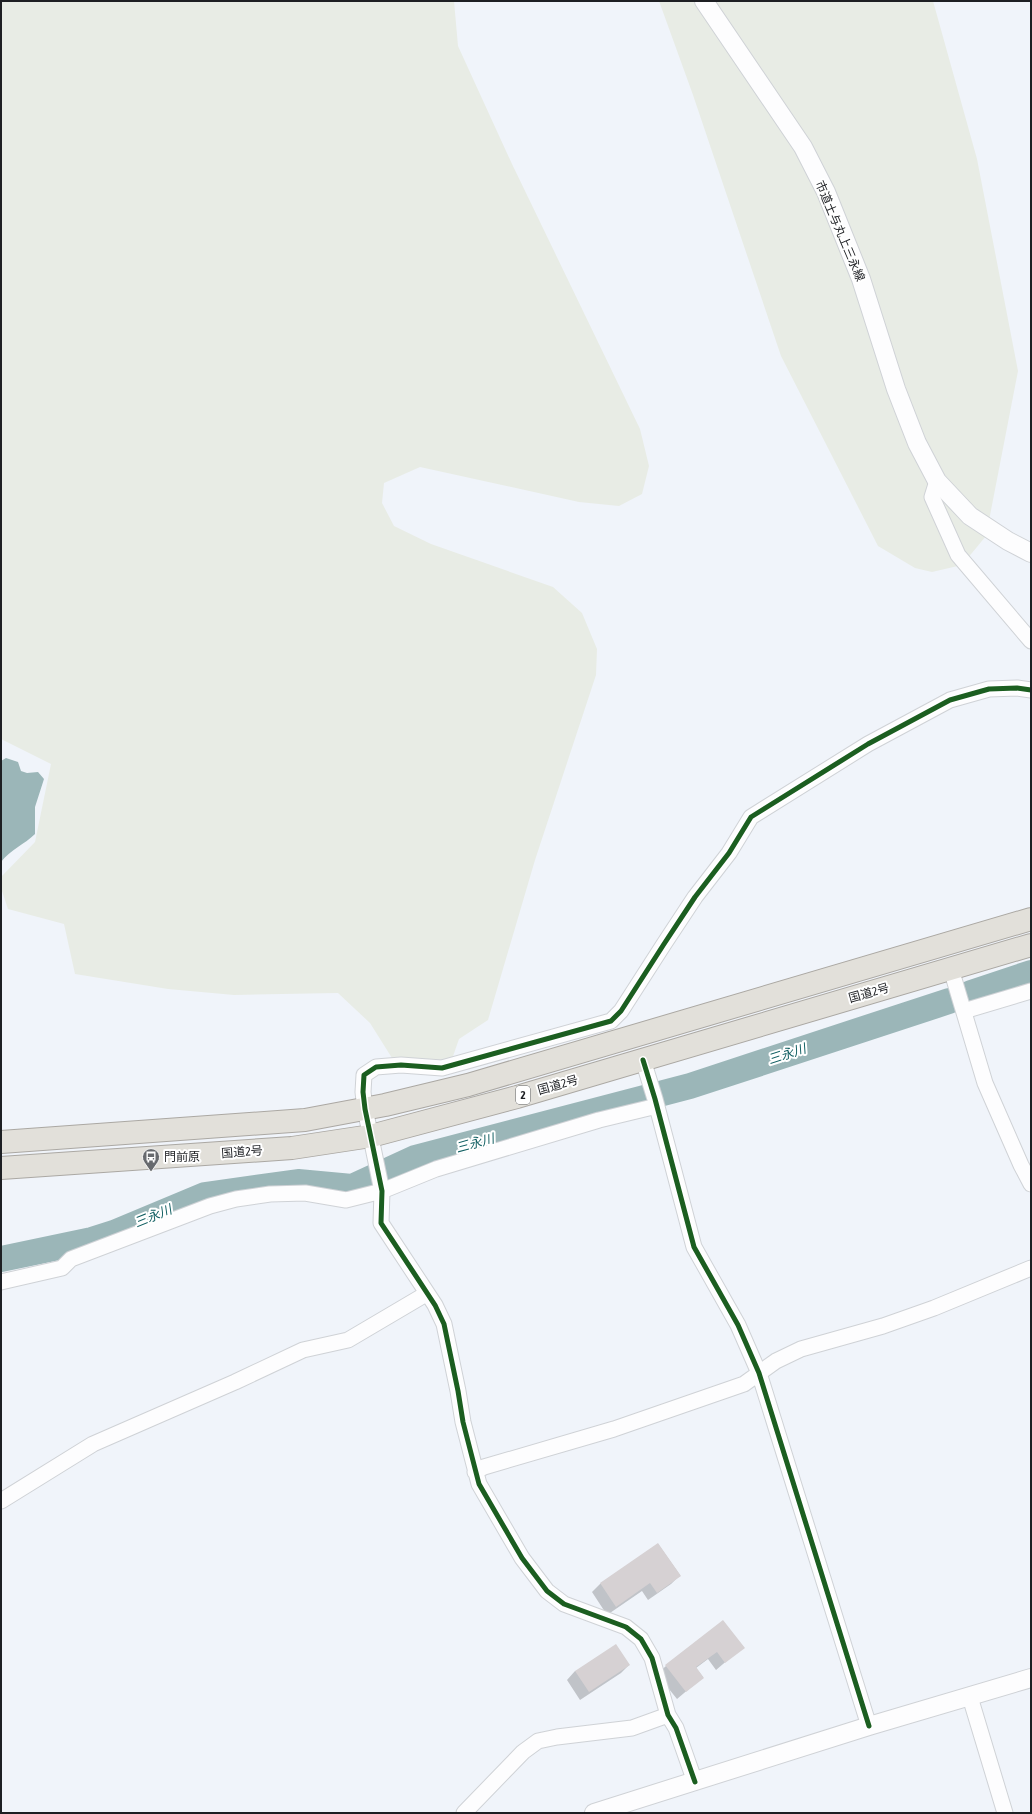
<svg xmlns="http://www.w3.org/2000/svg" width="1032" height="1814" viewBox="0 0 1032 1814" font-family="'Asap Condensed','Noto Sans JP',sans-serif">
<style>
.green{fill:#e8ece5}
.water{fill:#9bb6b8}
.shadow{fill:#0003}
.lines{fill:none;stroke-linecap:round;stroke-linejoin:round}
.river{stroke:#9bb6b8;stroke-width:26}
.building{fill:#d6d1d3}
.minor-casing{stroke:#cfd2d6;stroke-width:17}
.tertiary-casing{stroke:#cfd2d6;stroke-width:20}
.trunk-casing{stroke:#aba8a3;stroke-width:24}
.minor{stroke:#fdfdfe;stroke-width:15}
.tertiary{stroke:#fdfdfe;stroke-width:18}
.trunk{stroke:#e2e0da;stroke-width:22}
.cycleway-casing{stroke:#fff;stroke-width:8}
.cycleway{stroke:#1b5e20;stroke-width:5}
.labels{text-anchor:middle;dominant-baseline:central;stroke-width:4;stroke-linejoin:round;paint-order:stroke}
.shield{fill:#fff;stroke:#616265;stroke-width:1}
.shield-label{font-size:11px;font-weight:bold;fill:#1d1f23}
.street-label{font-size:12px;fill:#1d1f23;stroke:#fff}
.poi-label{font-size:12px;fill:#1d1f23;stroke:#fff;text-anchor:start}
.water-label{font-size:13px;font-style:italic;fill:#0e5d60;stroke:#fff}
</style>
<rect width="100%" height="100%" fill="#f0f4fa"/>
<!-- green -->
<path class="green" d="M1,1H454L458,46L512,164L640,429L649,466L642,494L619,506L579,502L420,467L384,483L382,503L394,526L431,544L553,587L582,613L597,649L596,675L535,860L488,1020L459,1039L451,1062L392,1058L370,1023L338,993L234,995L168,989L75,974L64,924L8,909L1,888V877L35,842L51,764L1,739Z
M659,1H933L977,159L1018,371L986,536L962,565L932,572L915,568L878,546L781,356L693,95Z"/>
<!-- water -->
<path class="water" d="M6,758L18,762L21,771L27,773L38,772L44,779L35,807V834C25,844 10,850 1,862V761Z"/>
<!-- shadow -->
<path class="shadow" d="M658,1544L680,1575L671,1584L648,1600L642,1591L607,1615L592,1592L600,1584Z
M723,1622L743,1647L716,1670L708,1659L696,1668L703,1677L677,1699L657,1674L666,1666Z
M629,1665L621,1673L580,1700L567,1680L575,1671Z"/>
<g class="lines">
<!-- river -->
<path class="river" d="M971,993L1031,973
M1,1259L92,1240L114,1233L205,1195L298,1182L352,1187L415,1158L690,1086L949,1001"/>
</g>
<!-- building -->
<path class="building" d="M658,1543L681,1576L657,1593L650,1583L616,1607L600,1583Z
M723,1620L745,1648L725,1663L717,1652L696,1667L704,1678L686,1692L665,1665Z
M616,1644L630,1665L589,1692L575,1671Z"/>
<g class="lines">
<!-- minor casing -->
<g class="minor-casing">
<path id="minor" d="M937,481L932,497L958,555L1031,641
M951,969L985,1083L1021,1165L1031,1184
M964,1011L1031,991
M643,1060L655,1099L694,1247L738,1325L759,1373L869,1726
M1,1282L62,1268L71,1259L210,1206L236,1199L270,1194L305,1193L346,1200L382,1191L436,1169L599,1120L657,1106
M475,1472L484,1467L614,1429L744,1384L776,1361L801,1349L883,1326L934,1308L1031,1268
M1,1501L93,1444L235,1382L303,1350L348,1340L426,1294
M970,1697L1005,1813
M695,1782L676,1728L668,1715L652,1658L641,1639L626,1627L564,1604L547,1591L522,1558L479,1484L463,1422L458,1391L444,1324L435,1305L381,1223L382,1191L365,1109L363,1092L364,1075L376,1067L401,1065L442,1068L611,1021L621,1011L664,944L695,897L729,853L751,817L868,744L950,700L989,689L1017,688L1031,690
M464,1813L523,1752L538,1741L557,1737L632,1728L668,1715"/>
</g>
<!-- tertiary casing -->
<g class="tertiary-casing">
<path id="tertiary" d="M704,1L803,147L826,192L861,279L896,389L917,443L937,481L970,516L1008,541L1031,553
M594,1813L869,1726L1031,1678"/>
</g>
<!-- trunk casing -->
<g class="trunk-casing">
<path id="trunk" d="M1,1142L305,1120L385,1105L468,1085L1031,919
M1,1168L292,1148L371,1136L517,1097L1031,945"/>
</g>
<!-- minor -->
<use href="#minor" class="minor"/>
<!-- tertiary -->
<use href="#tertiary" class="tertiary"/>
<!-- trunk -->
<use href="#trunk" class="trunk"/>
<!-- cycleway casing -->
<g class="cycleway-casing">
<path id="cycleway" d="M643,1060L655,1099L694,1247L738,1325L759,1373L869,1726
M695,1782L676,1728L668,1715L652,1658L641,1639L626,1627L564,1604L547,1591L522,1558L479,1484L463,1422L458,1391L444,1324L435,1305L381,1223L382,1191L365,1109L363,1092L364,1075L376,1067L401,1065L442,1068L611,1021L621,1011L664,944L695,897L729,853L751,817L868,744L950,700L989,689L1017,688L1031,690"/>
</g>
<!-- cycleway -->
<use href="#cycleway" class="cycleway"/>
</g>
<!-- icons -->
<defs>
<g id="bus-pin" transform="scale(0.9)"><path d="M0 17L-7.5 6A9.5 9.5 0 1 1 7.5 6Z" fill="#676a6e" stroke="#fff"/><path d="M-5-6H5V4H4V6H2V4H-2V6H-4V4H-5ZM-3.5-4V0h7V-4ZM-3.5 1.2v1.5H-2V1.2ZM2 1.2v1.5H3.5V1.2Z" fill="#fff"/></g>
</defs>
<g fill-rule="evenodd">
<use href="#bus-pin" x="151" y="1157"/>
</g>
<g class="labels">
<!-- shield labels -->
<rect class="shield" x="516" y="1086" width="14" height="18" rx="3"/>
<g class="shield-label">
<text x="523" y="1095">2</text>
</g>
<!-- street labels -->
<g class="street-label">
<text transform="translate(840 231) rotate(67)">市道土与丸上三永線</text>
<text transform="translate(869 993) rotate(-16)">国道2号</text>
<text transform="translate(558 1085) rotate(-16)">国道2号</text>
<text transform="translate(242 1152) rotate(-4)">国道2号</text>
</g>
<!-- poi labels -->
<g class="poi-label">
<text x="164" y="1157">門前原</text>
</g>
<!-- water labels -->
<g class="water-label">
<text transform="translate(787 1054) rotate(-18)">三永川</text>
<text transform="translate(475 1143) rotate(-15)">三永川</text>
<text transform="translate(153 1216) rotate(-22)">三永川</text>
</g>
</g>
<!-- border -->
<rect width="1032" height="1814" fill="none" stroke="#1d1f23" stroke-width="4"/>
</svg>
